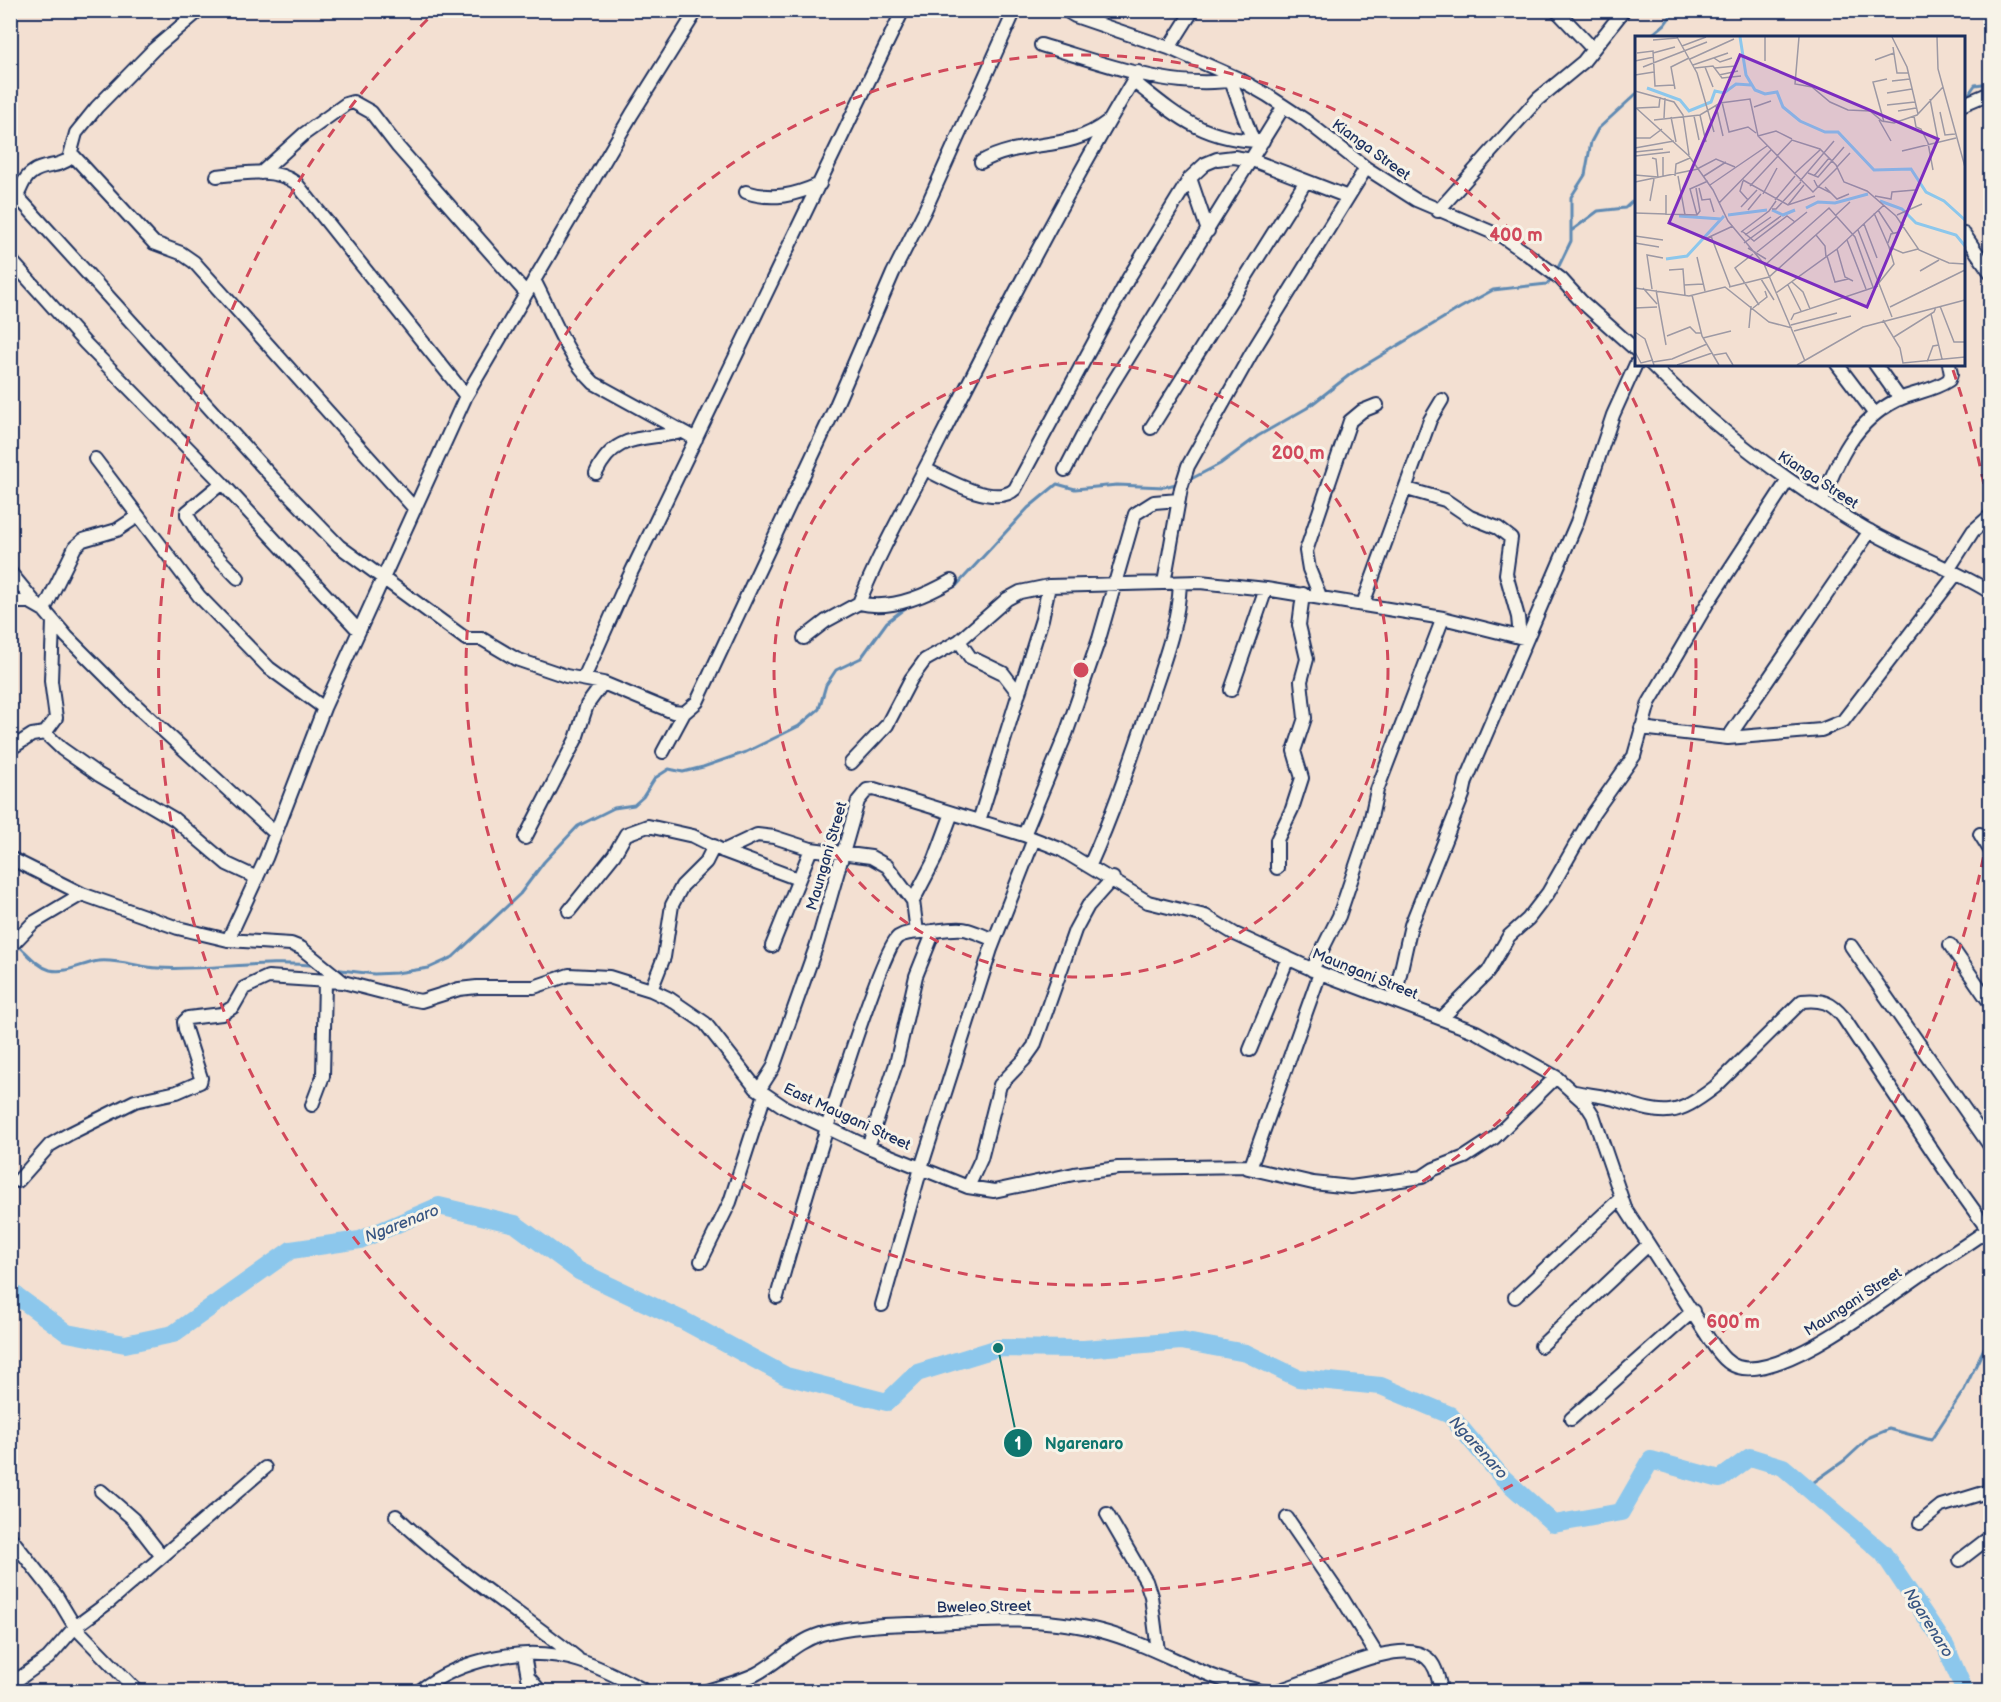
<svg xmlns="http://www.w3.org/2000/svg" width="2001" height="1702" viewBox="0 0 2001 1702" font-family="'Balsamiq Sans',sans-serif">
<style>
.lines{fill:none;stroke-linecap:round;stroke-linejoin:round}
.stream{stroke:#5f8ab3;stroke-width:3}
.river{stroke:#8cc7ec;stroke-width:18}
.street-casing{stroke:#1b2f5e;stroke-width:16}
.street{stroke:#f7f3e8;stroke-width:12}
.ring{fill:none;stroke:#d1495b;stroke-width:3;stroke-dasharray:10 8}
.labels{text-anchor:middle;dominant-baseline:central;stroke-width:6;stroke-linejoin:round;paint-order:stroke}
.street-label{font-size:15px;fill:#1b2f5e;stroke:#f7f3e8}
.water-label{font-size:16px;font-style:italic;fill:#375582;stroke:#f7f3e8}
.inset-river{fill:none;stroke:#8cc7ec;stroke-width:3}
.inset-road{fill:none;stroke:#9d99a4;stroke-width:1.5}
.view{fill:#7b2cbf;fill-opacity:0.15;stroke:#7b2cbf;stroke-width:3}
.inset-edge{fill:none;stroke:#1b2f5e;stroke-width:3}
.centre{fill:#d1495b;stroke:#f7f3e8;stroke-width:3}
.ring-label{font-size:18px;text-anchor:middle;font-weight:bold;fill:#d1495b;stroke:#f7f3e8;stroke-width:6;stroke-linejoin:round;paint-order:stroke}
.leader{fill:none;stroke:#0f766e;stroke-width:2}
.callout-dot{fill:#0f766e;stroke:#f7f3e8;stroke-width:2}
.mark-label{font-size:18px;text-anchor:middle;font-weight:bold;fill:#fff}
.callout-label{font-size:16px;text-anchor:middle;font-weight:bold;fill:#0f766e;stroke:#f7f3e8;stroke-width:6;stroke-linejoin:round;paint-order:stroke}
</style>
<rect width="100%" height="100%" fill="#f3e0d2"/>
<filter id="ink" filterUnits="userSpaceOnUse"><feTurbulence type="fractalNoise" baseFrequency=".0167" numOctaves="2"/><feDisplacementMap in="SourceGraphic" scale="12" xChannelSelector="R" yChannelSelector="G"/><feConvolveMatrix kernelMatrix="1 2 1 2 8 2 1 2 1" color-interpolation-filters="sRGB"/></filter>
<g filter="url(#ink)">
<g class="lines">
<!-- stream -->
<path class="stream" d="M1648,38L1665,24L1675,10
M1964,94L1968,95L1975,85L1990,83
M1571,231L1598,211L1625,208L1636,198
M1556,272L1571,241V197L1585,175L1591,142L1598,129L1636,94
M1189,480L1220,464L1258,436L1307,408L1352,373L1460,308L1493,290L1547,284L1552,278
M18,945C28,954 37,966 50,970C67,974 83,963 99,961C117,959 139,967 158,968C212,971 264,959 318,966
M333,969L374,974L396,973L429,968L453,957L520,894L544,862L578,826L614,808L634,805L643,797L655,778L669,769L683,772L703,767L746,752L799,726L819,709L826,685L836,670L861,658L887,622L904,609L956,586L1028,508L1057,484L1075,489L1117,485L1164,487L1180,483
M1807,1487L1845,1460L1870,1437L1889,1429L1931,1440L1964,1390L1990,1336"/>
<!-- river -->
<path class="river" d="M10,1291L67,1333L125,1344L173,1334L291,1250L360,1240L439,1206L515,1224L579,1271L684,1321L786,1376L887,1402L917,1373L998,1348L1084,1349L1181,1341L1246,1353L1298,1378L1381,1386L1450,1415L1501,1476L1554,1524L1621,1512L1651,1460L1720,1479L1750,1457L1783,1467L1883,1553L1946,1647L1965,1692"/>
<!-- street casing -->
<g class="street-casing">
<path id="street" d="M1065,10L1075,16L1169,48L1239,79L1267,95L1305,120L1366,168L1416,200L1503,237L1523,251L1561,279L1581,301L1636,350
M1556,10L1593,49
M1041,45C1104,63 1173,92 1239,79
M1169,48L1193,10
M1133,81C1177,116 1204,141 1263,141
M1231,81L1253,141
M1964,104L1990,93
M72,154L154,243L181,253L194,262L415,509
M981,162C1023,138 1068,153 1107,122
M261,173L304,134L346,104L353,102L371,112L398,147L526,293
M217,176C242,173 275,167 296,183L466,396
M1190,178L1208,231
M746,192C773,201 795,195 820,184
M17,196L271,476L339,546L466,639H482L516,659L566,676L603,683L673,712L684,713L697,702L834,410L893,273L925,210L1015,10
M10,208C20,197 20,180 33,172C44,164 57,168 69,159L76,133L97,107L154,49L200,10
M1438,211L1538,99L1583,62L1624,10
M1964,234L1990,272
M10,259L85,343L222,483L359,631
M534,280C553,315 565,355 594,383L696,439
M1651,364C1715,429 1786,482 1864,528C1905,552 1950,567 1990,592
M1837,364L1874,413
M1875,364L1900,399
M1151,428L1306,181
M95,459L199,596L269,668L324,708
M925,469C945,479 995,508 1015,489L1128,279L1190,178L1205,164L1217,159L1234,157L1252,160L1348,197
M1065,470L1096,410L1284,106
M596,473C615,432 643,441 681,432
M222,483L187,512V515L205,544L238,578
M1407,489L1445,500L1470,517L1498,528L1511,538L1506,574L1518,617L1520,637
M1822,501C1838,459 1855,421 1897,400C1915,392 1933,391 1949,380L1951,374L1949,364
M1948,570L1973,531L1990,516
M10,572L37,605
M1164,583L1181,488L1188,466L1251,354L1366,168
M1320,596L1309,569L1306,551L1350,421L1362,411L1377,405
M10,602H30L44,610L67,637L129,699L275,833
M859,603C881,548 911,497 937,445C1001,319 1065,194 1138,72
M1363,604L1430,420L1442,400
M44,610L75,547L83,540L117,530L138,516
M804,638L826,621L859,603C890,611 925,596 951,581
M959,641L970,657L1003,673L1019,694
M584,678L627,581L903,10
M1231,690L1266,589
M1641,728L1728,738L1821,730L1843,721L1956,574
M45,733L62,749L99,775L174,819L227,864L257,878
M1728,738L1870,531
M10,749L32,735L45,733L56,718L51,681L53,621
M663,752L684,713
M851,763L887,725L911,679L925,660L959,641L1007,599L1020,592L1049,586L1200,582L1266,589L1443,618L1527,639
M979,821L1042,619L1049,586
M1980,834L1990,850
M1024,835L1066,734L1099,639L1135,514L1154,502L1179,500
M525,838L576,739L587,705L603,683
M723,851L757,835L774,837L811,849L871,857L887,866L913,901
M10,858L82,894L178,928L228,940L291,944L301,948L343,982L405,998L421,1001L459,989L477,987H534L569,975L609,977L651,990L670,999L705,1023L756,1088L784,1107L868,1147L968,1187L994,1191L1074,1174L1118,1168L1251,1166L1320,973
M1090,865C1112,816 1129,766 1146,715C1160,670 1178,630 1180,583
M1277,868V840L1292,809L1302,778L1294,751L1305,718L1301,681L1307,659L1299,625L1303,594
M569,911L614,855L626,834L648,826L693,836L723,851L798,879
M917,932L913,901L935,859L952,813
M228,940L266,858L324,708L466,396L632,114L697,10
M1950,945L1990,1003
M772,946L811,849
M1851,946L1990,1146
M10,947L33,923L82,894
M1312,970L1339,916L1369,827L1377,790L1443,618
M651,990L664,957L672,905L682,886L706,862L714,846
M1394,1001L1411,925L1463,795L1466,781L1577,522L1613,415L1636,364
M1442,1018L1488,972L1509,936L1528,919L1548,893L1593,814L1634,756L1649,703L1707,604L1788,480
M1250,1050L1288,958
M759,1090L773,1068L817,944L858,801L867,790L874,789L1024,835L1060,849L1148,902L1205,916L1235,934L1320,973L1476,1032L1556,1077L1586,1104L1593,1115L1625,1208L1714,1346C1720,1354 1727,1364 1738,1367C1783,1380 1885,1299 1922,1274C1945,1258 1968,1244 1990,1228
M1575,1092C1590,1095 1606,1096 1621,1101C1665,1116 1676,1117 1715,1087L1802,1001C1821,999 1831,1002 1843,1017L1943,1167L1988,1230
M312,1105L323,1076L325,981
M868,1147L896,1064L916,976L934,931
M1248,1168L1313,1183L1351,1187L1422,1177L1434,1169L1465,1157L1494,1138L1556,1077
M18,1181L50,1145L69,1134L135,1101L177,1092L200,1082L201,1078L185,1029L184,1022L188,1018L222,1014L233,1007L244,988L268,977L343,982
M968,1187L981,1159L1000,1085L1024,1060L1034,1046L1075,930L1088,906L1113,878
M701,1261L730,1202L765,1094
M777,1297C789,1252 877,950 898,937C909,930 922,933 933,931C965,927 964,927 994,940
M1515,1297L1621,1198
M882,1305L921,1168L991,949L1034,839
M1541,1346L1648,1245
M1571,1419L1693,1311
M101,1491L133,1519L161,1555
M1107,1514L1146,1581L1151,1596L1158,1651
M396,1516C451,1569 517,1610 577,1658
M1287,1518L1342,1598L1377,1655
M1920,1523L1941,1506L1990,1491
M10,1537L57,1597L75,1627L138,1692
M1960,1560L1990,1537
M524,1655L528,1677L541,1692
M10,1685L48,1658L75,1627L109,1602L265,1468
M418,1692C461,1658 528,1644 580,1661C603,1668 626,1681 647,1692
M704,1692C721,1686 740,1682 756,1674C779,1662 795,1642 821,1634C849,1626 882,1625 911,1624C973,1621 1040,1615 1101,1631C1158,1646 1208,1682 1267,1692
M1273,1692C1308,1685 1399,1634 1427,1658C1437,1666 1438,1680 1442,1692"/>
</g>
<!-- street -->
<use href="#street" class="street"/>
</g>
</g>
<!-- distance rings -->
<g class="ring">
<circle cx="1081" cy="670" r="307"/>
<circle cx="1081" cy="670" r="615"/>
<path d="M1990 822A922 922 0 1 1 435 12M1953 370A922 922 0 0 1 1990 518"/>
</g>
<g class="labels">
<!-- street labels -->
<g class="street-label">
<text transform="translate(1371 150) rotate(36)">Kianga Street</text>
<text transform="translate(1818 480) rotate(33)">Kianga Street</text>
<text transform="translate(827 856) rotate(-74)">Maungani Street</text>
<text transform="translate(1365 974) rotate(22)">Maungani Street</text>
<text transform="translate(847 1117) rotate(25)">East Maugani Street</text>
<text transform="translate(1853 1302) rotate(-33)">Maungani Street</text>
<text transform="translate(984 1607) rotate(-1)">Bweleo Street</text>
</g>
<!-- water labels -->
<g class="water-label">
<text transform="translate(402 1224) rotate(-21)">Ngarenaro</text>
<text transform="translate(1478 1448) rotate(48)">Ngarenaro</text>
<text transform="translate(1928 1623) rotate(58)">Ngarenaro</text>
</g>
</g>
<!-- overview -->
<g transform="translate(1635 36)">
<rect width="330" height="330" fill="#f3e0d2"/>
<path class="inset-river" d="M105,1L111,39L120,54L130,58L142,56L148,71L165,85L190,96H203L239,134L276,133L291,156L309,165L330,184M12,52L45,64L54,75L76,66L80,55L89,57L101,48L116,49M245,165L267,173L281,187L321,199L330,210M171,172L183,166L200,167L233,158M137,174L148,179L160,174M93,179L132,174M44,180L86,183M31,223L52,220L89,180"/>
<path class="inset-road" d="M42,1L62,37L79,96M164,1L160,48L177,51L195,66L213,74L235,75L247,85L259,87L282,79L308,51M257,1L272,31L283,78M302,1L303,33L330,131M18,4L42,2M47,10L71,1M258,11L262,37H273M2,17L18,15L20,50L39,49M18,17L40,11M79,22L85,26L97,22M55,23L99,3M240,24L259,17M0,25L19,21M130,25V1M58,29L93,17M8,31L72,6M70,31L78,51M60,32L78,30L87,42L106,40M80,32L101,30M0,39L19,36M84,39L103,35M257,45L275,43M40,53L36,31L54,22M0,55L39,66L48,79L54,119M252,57L277,53M295,63L303,104M87,66L94,96L113,91L121,97M252,69L280,66M81,70L88,100M0,71L54,120L78,154L93,185L129,228L170,325M119,71L136,65M2,72L24,71L25,61M263,75L281,72M305,76L310,99L320,98M65,79L71,106M59,80L64,104M279,80L281,91L286,93L293,107L298,134M36,81L41,106M29,82L30,62M19,84L65,79L85,67L115,63L123,100L178,156L202,132M244,84L256,105M249,86L238,46L252,43M123,100L141,95L157,103M0,102H15L27,93M0,112L39,105M267,115L321,102M0,116L28,113M0,120L35,116M142,120L157,104L185,113L201,129L209,146L232,155L261,180L284,214L314,227L330,228M17,122L21,123L23,142M202,131L215,117M62,133L81,123L100,131M173,137L183,141L209,111M159,138L186,113M0,139L23,141M40,140L41,128L55,122M43,140L50,179M69,140L91,126M179,140L194,122M28,141V121M108,144L153,169L180,160M179,144L182,150L196,157M108,145L105,155L113,164M165,145L199,105M0,146L63,133M75,149L132,110M115,150L143,120M190,151L202,163L214,158M64,152L67,164L75,163L79,176M128,158L142,132M240,160L256,163L257,156L280,154M140,164L160,140M15,165L19,143M84,167L136,114M153,169L169,149M106,171L122,154M137,173H141L166,146M113,174L126,158M243,174L258,197M0,177L62,179L65,175L61,152M239,177L254,211L268,217L283,213M31,179V159M62,179L55,153L73,145M201,179L215,166M262,179L287,168M229,188L242,222M223,194L257,281M107,195L119,205L152,180L160,186M106,196L134,175L141,165M110,199L136,181M181,199L190,210L191,221M0,200L28,204M76,200L95,250M70,203L98,190M212,204L231,253M0,207L24,211M109,207L146,180M253,207L256,198L264,196L269,188M113,212L131,223M202,213L210,241L218,245M122,216L172,176M118,218L100,232L124,269M192,220L200,246L213,243M62,221L70,255M130,229L194,172L220,201L238,251M34,234L48,233L50,260M285,235L304,224M126,243L139,264M157,246L168,256L175,273M243,248L259,228L254,211M49,249L68,248M153,249L166,275M94,251L134,241L202,180M0,252L54,260L90,251L134,286L157,292M8,252L22,268M17,253L12,219L28,222M21,254L31,309M141,257L202,213L249,169M57,259L67,300L84,329M305,270L319,306H330M255,271L330,234M0,272L22,271M118,272L132,261L130,255M296,278L307,323M156,284L159,278L243,250M248,284L265,312L268,327L330,321M156,289L202,277M114,292L116,270M159,295L216,280M0,296L10,303L19,329M32,300L55,291L61,297H66M259,301L299,276L301,271M68,302L96,295M0,316L6,327L18,324M79,319L91,317L98,329M18,326L37,323L72,308M292,326L298,310L304,309M42,329L77,317M162,329L228,291L330,264"/>
<path class="view" d="M105,19L303,103L232,271L34,187Z"/>
<rect width="330" height="330" class="inset-edge"/>
</g>
<circle cx="1081" cy="670" r="9" class="centre"/>
<g class="ring-label">
<text x="1516" y="241">400 m</text>
<text x="1298" y="459">200 m</text>
<text x="1733" y="1328">600 m</text>
</g>
<!-- callouts -->
<path class="leader" d="M998 1348L1018 1443"/>
<g class="callout-dot">
<circle cx="998" cy="1348" r="6"/>
<circle cx="1018" cy="1443" r="15"/>
</g>
<g class="mark-label">
<text x="1018" y="1450">1</text>
</g>
<g class="callout-label">
<text x="1084" y="1449">Ngarenaro</text>
</g>
<!-- margin -->
<rect width="2001" height="1702" fill="none" stroke="#f7f3e8" stroke-width="36"/>
<rect x="18" y="18" width="1965" height="1666" fill="none" stroke="#1b2f5e" stroke-width="2" filter="url(#ink)"/>
</svg>
